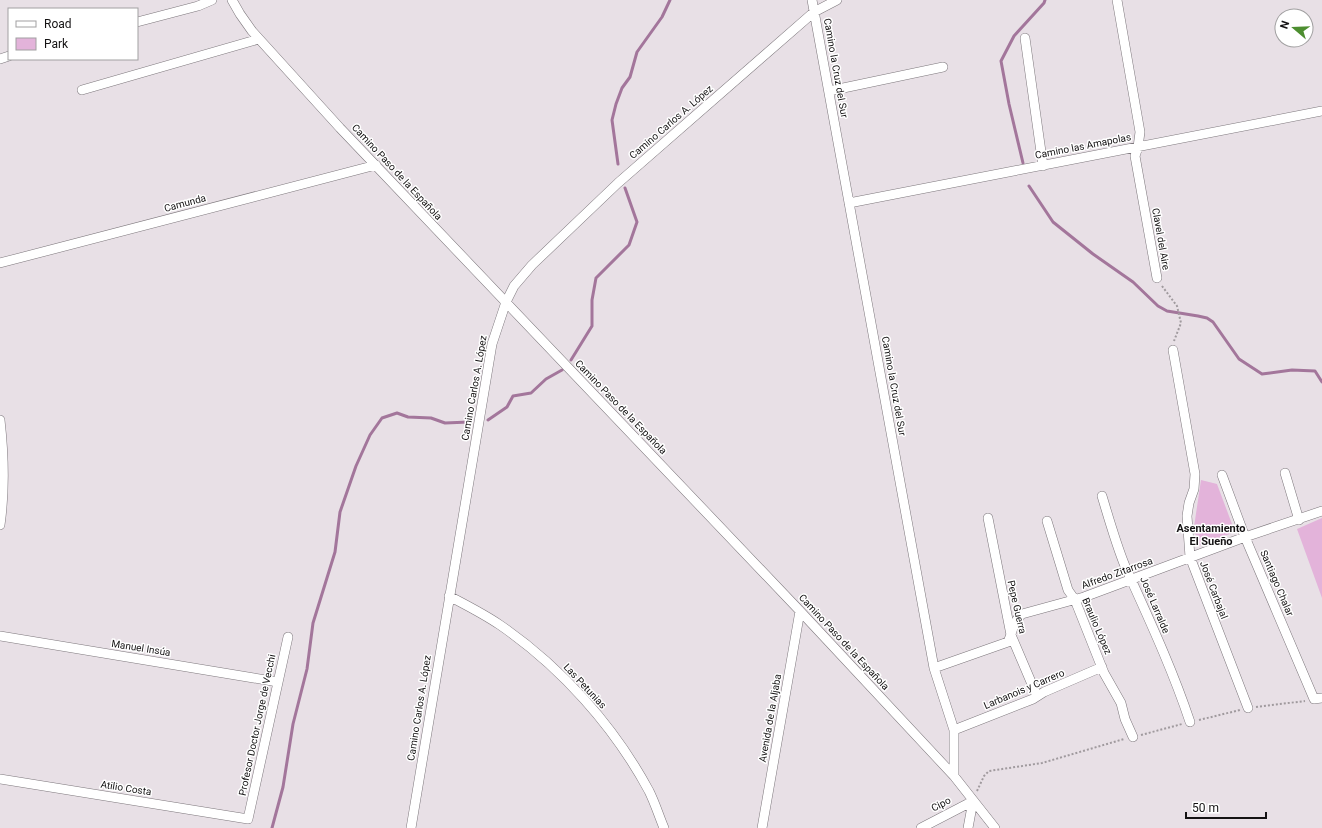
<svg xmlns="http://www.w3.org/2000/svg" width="1322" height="828" viewBox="0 0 1322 828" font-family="Roboto,sans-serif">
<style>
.green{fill:#e3b3da}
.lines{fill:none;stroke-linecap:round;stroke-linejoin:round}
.stream{stroke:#a3769b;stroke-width:3}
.street-casing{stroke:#7d777c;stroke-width:10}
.path{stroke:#a09a9e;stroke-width:2;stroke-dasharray:2 2;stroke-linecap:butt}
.street{stroke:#fff;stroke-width:9}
.labels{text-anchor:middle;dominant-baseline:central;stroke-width:3;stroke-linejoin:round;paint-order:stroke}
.street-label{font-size:10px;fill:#141213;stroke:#fff}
.neighbourhood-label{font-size:11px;font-weight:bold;fill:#141213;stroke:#fff}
</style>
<rect width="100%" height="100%" fill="#e8e0e6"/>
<!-- green -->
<path class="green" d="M1201,480L1217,484L1235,532L1198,546L1194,527Z
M1322,518V598L1297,529Z"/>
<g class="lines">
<!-- stream -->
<path class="stream" d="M1023,163L1009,104L1001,61L1014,36L1044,3L1045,0
M618,164L612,120L616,104L622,88L630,77L637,52L662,17L670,0
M1029,186L1053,222L1093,254L1133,282L1158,306L1167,311L1198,316L1207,318L1213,322L1239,359L1262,374L1292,370L1315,371L1322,382
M571,360L592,326V300L596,278L629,245L637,222L625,188
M488,420L507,407L513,396L531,393L546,379L562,370
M272,828L283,787L293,724L307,669L313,623L335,552L340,512L356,466L370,435L382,418L397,413L408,417L431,418L445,423L469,422"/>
<!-- street casing -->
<g class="street-casing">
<path id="street" d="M232,0L240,14L252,31L340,128L800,611L954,776L995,828
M812,0L934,668L954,730V776
M1117,0L1140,132L1138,147L1135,156L1157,278
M137,22L198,6L212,0
M1025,38L1043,166
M0,59L9,56
M82,90L259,39
M829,91L943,67
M849,203L1322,111
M0,263L376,165
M1173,350L1195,474L1194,489L1189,503L1187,516L1190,557L1248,708
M0,420C4,455 5,490 0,525
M1285,473L1299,520
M1222,475L1245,537L1314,699L1322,698
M1102,496C1109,519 1116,544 1125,566C1148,617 1172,668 1190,722
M988,518L1011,635L1037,696
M1047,521L1068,590L1075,600L1104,673L1121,703L1125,719L1133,737
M449,596C466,605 484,614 500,625C561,667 614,726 649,791C655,803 659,816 664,828
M0,636L278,682
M934,668L1008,642C1013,631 1013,621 1022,614L1084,597L1245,537L1322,511
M954,730L1033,699L1044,692L1102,667
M0,779L248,819L288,637
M411,828L492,344L506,302L514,286L532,265L618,183L814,12L837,0
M762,828L800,611
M921,828L973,801
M968,828L973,801"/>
</g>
<!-- path -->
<path class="path" d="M1162,286L1177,306L1181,323L1174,341
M1256,707L1305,701
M1199,720L1240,710
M1141,735L1182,724
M977,791L984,776L989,771L1042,763L1124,739"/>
<!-- street -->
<use href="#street" class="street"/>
</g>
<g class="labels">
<!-- street labels -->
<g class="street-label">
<text transform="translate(836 68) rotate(80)">Camino la Cruz del Sur</text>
<text transform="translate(671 122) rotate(-41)">Camino Carlos A. López</text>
<text transform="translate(1083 146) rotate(-11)">Camino las Amapolas</text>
<text transform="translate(397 172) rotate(47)">Camino Paso de la Española</text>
<text transform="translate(185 203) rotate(-15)">Camunda</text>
<text transform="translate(1161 239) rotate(80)">Clavel del Aire</text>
<text transform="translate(894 386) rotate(80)">Camino la Cruz del Sur</text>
<text transform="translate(474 388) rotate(-80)">Camino Carlos A. López</text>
<text transform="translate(621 407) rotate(46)">Camino Paso de la Española</text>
<text transform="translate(1117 573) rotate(-20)">Alfredo Zitarrosa</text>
<text transform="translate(1277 583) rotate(67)">Santiago Chalar</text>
<text transform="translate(1214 590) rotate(69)">José Carbajal</text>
<text transform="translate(1155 605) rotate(67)">José Larralde</text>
<text transform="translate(1017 607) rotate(77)">Pepe Guerra</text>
<text transform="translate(1097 626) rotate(67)">Braulio López</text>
<text transform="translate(844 642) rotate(47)">Camino Paso de la Española</text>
<text transform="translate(141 648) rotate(9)">Manuel Insúa</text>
<text transform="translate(585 686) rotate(47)">Las Petunias</text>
<text transform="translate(1024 689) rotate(-23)">Larbanois y Carrero</text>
<text transform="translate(419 708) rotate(-81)">Camino Carlos A. López</text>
<text transform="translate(770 718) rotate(-80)">Avenida de la Aljaba</text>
<text transform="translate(257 725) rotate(-78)">Profesor Doctor Jorge de Vecchi</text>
<text transform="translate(126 788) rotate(9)">Atilio Costa</text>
<text transform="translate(941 804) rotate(-27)">Cipo</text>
</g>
<!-- neighbourhood labels -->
<g class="neighbourhood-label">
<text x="1211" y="528">Asentamiento<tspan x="1211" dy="13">El Sueño</tspan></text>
</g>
</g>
<!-- legend -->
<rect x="8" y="8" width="130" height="52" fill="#ffffff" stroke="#a1a0a1"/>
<rect x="16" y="21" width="20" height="6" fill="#ffffff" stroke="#a1a0a1"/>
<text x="44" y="28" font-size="12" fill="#141213">Road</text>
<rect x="16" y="38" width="20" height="12" fill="#e3b3da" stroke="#a1a0a1"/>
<text x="44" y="48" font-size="12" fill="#141213">Park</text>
<!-- north arrow -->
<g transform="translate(1294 28) rotate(289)"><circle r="19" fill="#ffffff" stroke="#a1a0a1"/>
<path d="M0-3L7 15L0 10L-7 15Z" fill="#4d8e30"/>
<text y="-6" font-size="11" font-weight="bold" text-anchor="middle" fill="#141213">N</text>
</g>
<!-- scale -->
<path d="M1186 812v6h80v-6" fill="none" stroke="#141213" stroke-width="2"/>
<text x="1192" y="812" font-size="12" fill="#141213" stroke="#ffffff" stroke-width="3" paint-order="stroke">50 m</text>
</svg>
